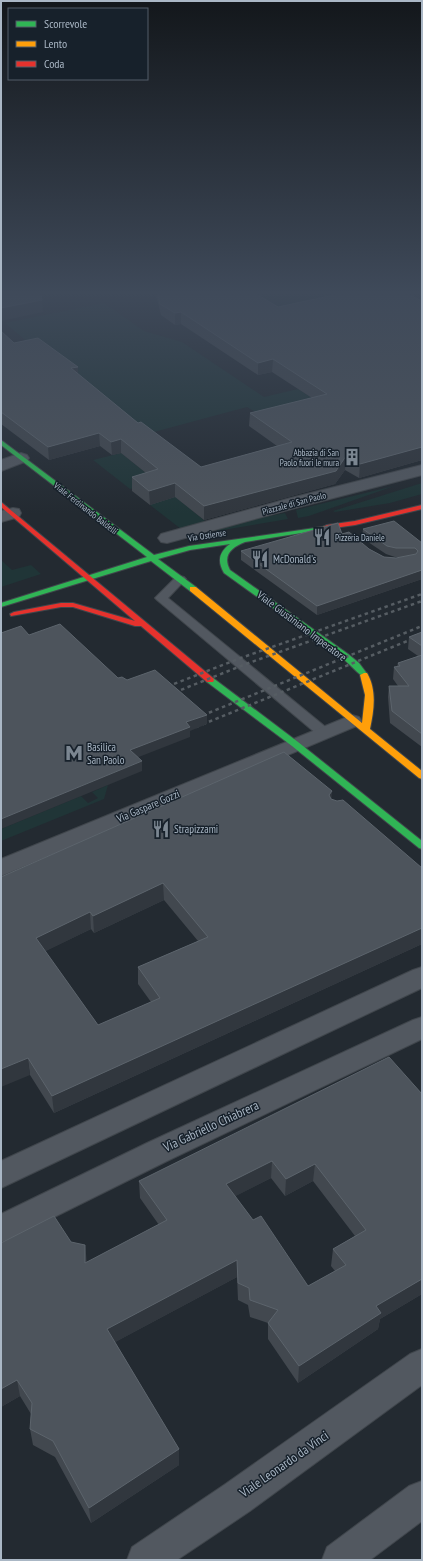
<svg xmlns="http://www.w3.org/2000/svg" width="423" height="1561" viewBox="0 0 423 1561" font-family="'PT Sans Narrow',sans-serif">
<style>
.green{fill:#203537}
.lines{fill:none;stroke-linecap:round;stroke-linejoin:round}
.lane-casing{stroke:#40464c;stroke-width:2}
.street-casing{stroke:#40464c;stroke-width:2}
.fast-casing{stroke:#40464c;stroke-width:2}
.slow-casing{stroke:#40464c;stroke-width:2}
.jam-casing{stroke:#40464c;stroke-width:2}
.lane{fill:#525860;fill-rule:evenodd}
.street{fill:#525860;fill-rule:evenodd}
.fast{fill:#30b455;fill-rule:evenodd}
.slow{fill:#ff9f0a;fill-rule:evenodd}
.jam{fill:#e5322d;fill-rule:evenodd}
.rail{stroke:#565d63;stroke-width:2.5;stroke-dasharray:3.5 3.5;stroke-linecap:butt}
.wall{fill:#42484f;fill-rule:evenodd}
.shaded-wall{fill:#31373e}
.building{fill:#4d545c;stroke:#5c646c;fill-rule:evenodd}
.labels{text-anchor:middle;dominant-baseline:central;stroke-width:3;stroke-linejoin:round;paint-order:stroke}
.far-poi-label{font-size:9px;fill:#aab7c5;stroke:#17212b;text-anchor:end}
.far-street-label{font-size:9px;fill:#aab7c5;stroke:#17212b}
.poi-label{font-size:11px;fill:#aab7c5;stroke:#17212b;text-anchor:start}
.street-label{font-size:11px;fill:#aab7c5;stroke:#17212b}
.near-street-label{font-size:13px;fill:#aab7c5;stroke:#17212b}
</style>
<rect width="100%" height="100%" fill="#232a31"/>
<!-- green -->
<path class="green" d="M239,295H357L278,319Z
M104,303L144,331L182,342L264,397L298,389L326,407L270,421L247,407L139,436L5,323Z
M121,453L157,482L130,489L93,460Z
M422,483V494L390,503L335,512L333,511Z
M162,486L205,521L181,529L150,505Z
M394,486L309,516L298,518L296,510Z
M285,513L288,519L217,531L215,527Z
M1,560L12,570L31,565L41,574L1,587Z
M108,785L104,799L1,841V829L81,796L88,803L98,798L92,792Z"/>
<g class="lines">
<!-- lane casing -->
<g class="lane-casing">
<path id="lane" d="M180,576L184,577L186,579L168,598L328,729L330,732L328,735H318L157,600L155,598L176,577Z"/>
</g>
<!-- street casing -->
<g class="street-casing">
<path id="street" d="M21,453L27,455L29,458L27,461L1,471V460Z
M422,465V475L299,507L167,543L161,542L158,538L161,534L287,499Z
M13,508L19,509L21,513L19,517L1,522V511Z
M352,715L359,717L362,721L359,725L1,876V859Z
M422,967V988L1,1188V1161L413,970Z
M422,1017V1039L167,1161L12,1238L1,1242V1214L147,1143L413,1020Z
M422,1349V1385L250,1511L177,1560H127L132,1547L224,1485L410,1354Z
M422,1481V1521L370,1560H322L327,1547L409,1486Z"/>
</g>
<!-- fast casing -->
<g class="fast-casing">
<path id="fast" d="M1,440L154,555L189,546L329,526L331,527L327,529L245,542C232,547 222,555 230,570L348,654L359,663L368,675L364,677C359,675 348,662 342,658L224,573C217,561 219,552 230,544L190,550L158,559L196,587V591H190L151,561L1,607V603L147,557L1,445Z
M207,678H213L298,742L422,841V849L419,848L292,746L207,682L206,680Z"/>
</g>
<!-- slow casing -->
<g class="slow-casing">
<path id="slow" d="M190,587H196L362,723L365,695L360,675L364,673H367C377,690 374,710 370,729L422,771V779L419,778L190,591Z"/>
</g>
<!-- jam casing -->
<g class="jam-casing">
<path id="jam" d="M1,502L213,678L214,680L213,682H207L141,626H135L73,607H61L11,616L10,614L14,612L61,603H73L135,621L1,507Z
M422,505V509L355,525L327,529L323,527L327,525L355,521Z"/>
</g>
<!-- lane -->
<use href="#lane" class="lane"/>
<!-- street -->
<use href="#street" class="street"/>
<!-- fast -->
<use href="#fast" class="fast"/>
<!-- slow -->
<use href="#slow" class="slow"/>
<!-- jam -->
<use href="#jam" class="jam"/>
<!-- rail -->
<path class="rail" d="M161,689L238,659L422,594
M168,695L246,664L422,601
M196,718L422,626
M196,727L422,635"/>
</g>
<!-- wall -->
<path class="wall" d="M156,295H258L278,307L422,301V460L359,478L345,470L335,484L204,520L175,497L150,505L132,491V477L146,473L121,453L112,455L100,446L49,460L1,424V331L14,343L78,367V374L138,423L201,467L277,446L249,426L250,413L312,398L272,372L258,375L181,324L175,325L161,315Z
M363,529L422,543V579L317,615L241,560V551L342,534L384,557L396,558L404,557H395L386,554L362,538Z
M422,632V747L390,723L388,697L389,686H398L393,679L394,667H397L398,663L418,656L408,649L409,637Z
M331,799L422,868V944L54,1113L30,1075L1,877ZM164,900L198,941L138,967V984L151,1002L98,1025L45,951L91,929L94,933Z
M422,1094V1294L380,1319L378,1329L298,1383L268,1339V1323L250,1317L248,1305L238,1300L237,1277L115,1342L179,1449V1465L91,1523L55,1457L33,1445L30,1429L31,1414L20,1396L1,1407V1243L71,1242L87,1262L159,1225L140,1198L139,1181ZM271,1178L285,1196L313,1181L355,1236L333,1249L331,1266L335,1271L308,1286L253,1220L235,1196Z"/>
<!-- shaded-wall -->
<path class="shaded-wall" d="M42,300L43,312L1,321V308Z
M181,312V324L175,325V313Z
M273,359L272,372L258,375V363Z
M78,367V379L71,368Z
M99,433L100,446L49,460L48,447Z
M121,439V453L112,455L111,442Z
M422,447V460L359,478L360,464Z
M346,456L345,470L335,484L204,520V506Z
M175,483V497L150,505L149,491Z
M422,570V579L317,615V606Z
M207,715V724L190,731V737L131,760L130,750L186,722Z
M142,761V771L1,829V819Z
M332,791L331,808L329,795Z
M163,883L164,900L94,933L93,916Z
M90,912L91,929L38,955L36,938Z
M422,928V944L54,1113L52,1096Z
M28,1058L30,1075L1,1087V1069Z
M272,1161L271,1178L226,1201V1184Z
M315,1164L313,1181L285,1196L286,1179Z
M85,1245L87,1262L86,1280L85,1263Z
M237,1260V1277L108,1346L107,1329Z
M422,1279V1294L380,1319L378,1329L298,1383L299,1366L376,1306Z
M17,1380L20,1396L1,1407V1389Z
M179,1449V1465L91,1523L89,1508Z"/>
<!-- building -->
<path class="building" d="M1,295H41L42,300L1,308Z
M158,295H258L278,307L334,295H410L422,301V447L360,464L346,456L336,471L204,506L175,483L149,491L132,477L158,469L121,439L111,442L99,433L48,447L1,412V331L14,343L38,338L78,367L71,368L138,423L141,422L201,467L292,442L250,413L327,394L273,359L258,363L181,312L175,313L160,304Z
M394,521L422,543V570L317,606L241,551L338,523L342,534L349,532L369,549L384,557L396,558L416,554L418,551L415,548H396L387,546L363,529Z
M60,624L118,678L122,677L127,680L155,670L207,715L186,722L190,727L130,750L142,761L1,819V633L21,626L29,635Z
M422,632V646L409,637Z
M422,655V734L392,711L389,686H409L394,667L400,666L398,663Z
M284,752L332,791L329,795L331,799L337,801L343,800L422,868V928L52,1096L28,1058L1,1069V877ZM163,883L208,937L138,967L160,998L98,1025L36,938L90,912L93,916Z
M389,1057L422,1094V1279L376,1306L381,1313L299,1366L268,1323L278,1310L250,1300L249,1288L238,1283L237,1260L107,1329L179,1449L89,1508L53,1441L30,1429L32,1403L17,1380L1,1389V1243L54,1216L71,1242L85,1245V1263L167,1220L139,1181ZM272,1161L286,1179L315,1164L366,1230L333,1249L346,1265L308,1286L261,1216L253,1220L226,1184Z"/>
<!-- sky -->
<linearGradient id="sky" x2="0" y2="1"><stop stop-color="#13171b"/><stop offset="0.57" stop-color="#3f4a5a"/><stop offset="1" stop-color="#3f4a5a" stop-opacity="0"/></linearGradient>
<rect width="423" height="514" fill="url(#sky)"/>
<!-- icons -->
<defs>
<g id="building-bare" transform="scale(1.38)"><path d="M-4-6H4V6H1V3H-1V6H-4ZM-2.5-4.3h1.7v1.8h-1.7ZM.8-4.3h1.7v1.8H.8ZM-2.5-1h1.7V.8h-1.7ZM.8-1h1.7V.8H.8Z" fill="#7b8691" stroke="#17212b" stroke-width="2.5" paint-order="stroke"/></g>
<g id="restaurant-bare" transform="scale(1.38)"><path d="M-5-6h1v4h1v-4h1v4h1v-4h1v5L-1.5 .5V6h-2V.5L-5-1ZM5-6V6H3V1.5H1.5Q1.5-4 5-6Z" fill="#7b8691" stroke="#17212b" stroke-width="2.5" paint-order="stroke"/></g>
<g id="metro-bare" transform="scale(1.38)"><path d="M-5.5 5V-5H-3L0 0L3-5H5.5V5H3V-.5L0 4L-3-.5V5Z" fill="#7b8691" stroke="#17212b" stroke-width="2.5" paint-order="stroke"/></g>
</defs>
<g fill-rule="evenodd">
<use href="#building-bare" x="352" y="457"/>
<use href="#restaurant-bare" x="322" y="537"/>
<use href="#restaurant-bare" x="260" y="559"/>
<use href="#metro-bare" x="74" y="753"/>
<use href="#restaurant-bare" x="161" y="829"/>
</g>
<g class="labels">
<!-- far-poi labels -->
<g class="far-poi-label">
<text x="339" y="452">Abbazia di San<tspan x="339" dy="10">Paolo fuori le mura</tspan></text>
<text x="335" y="537" text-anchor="start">Pizzeria Daniele</text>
</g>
<!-- far-street labels -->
<g class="far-street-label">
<text transform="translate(294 503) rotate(-15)">Piazzale di San Paolo</text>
<text transform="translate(86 508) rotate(38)">Viale Ferdinando Baldelli</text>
<text transform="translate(207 535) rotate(-9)">Via Ostiense</text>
</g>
<!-- poi labels -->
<g class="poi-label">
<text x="273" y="559">McDonald's</text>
<text x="87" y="747">Basilica<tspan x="87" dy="13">San Paolo</tspan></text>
<text x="174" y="829">Strapizzami</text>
</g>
<!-- street labels -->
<g class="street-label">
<text transform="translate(302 626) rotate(37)">Viale Giustiniano Imperatore</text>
<text transform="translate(148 806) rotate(-23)">Via Gaspare Gozzi</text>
</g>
<!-- near-street labels -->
<g class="near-street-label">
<text transform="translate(211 1126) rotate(-25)">Via Gabriello Chiabrera</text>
<text transform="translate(284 1464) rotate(-35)">Viale Leonardo da Vinci</text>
</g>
</g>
<!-- border -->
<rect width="423" height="1561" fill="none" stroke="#aab7c5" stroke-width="4"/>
<!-- legend -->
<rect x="8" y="8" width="140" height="72" fill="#17212b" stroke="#525d69"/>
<rect x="16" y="21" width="20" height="6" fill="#30b455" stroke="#525d69"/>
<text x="44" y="28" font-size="12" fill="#aab7c5">Scorrevole</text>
<rect x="16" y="41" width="20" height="6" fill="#ff9f0a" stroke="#525d69"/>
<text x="44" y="48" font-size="12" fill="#aab7c5">Lento</text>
<rect x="16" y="61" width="20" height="6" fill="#e5322d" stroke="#525d69"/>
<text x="44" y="68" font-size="12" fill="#aab7c5">Coda</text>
</svg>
